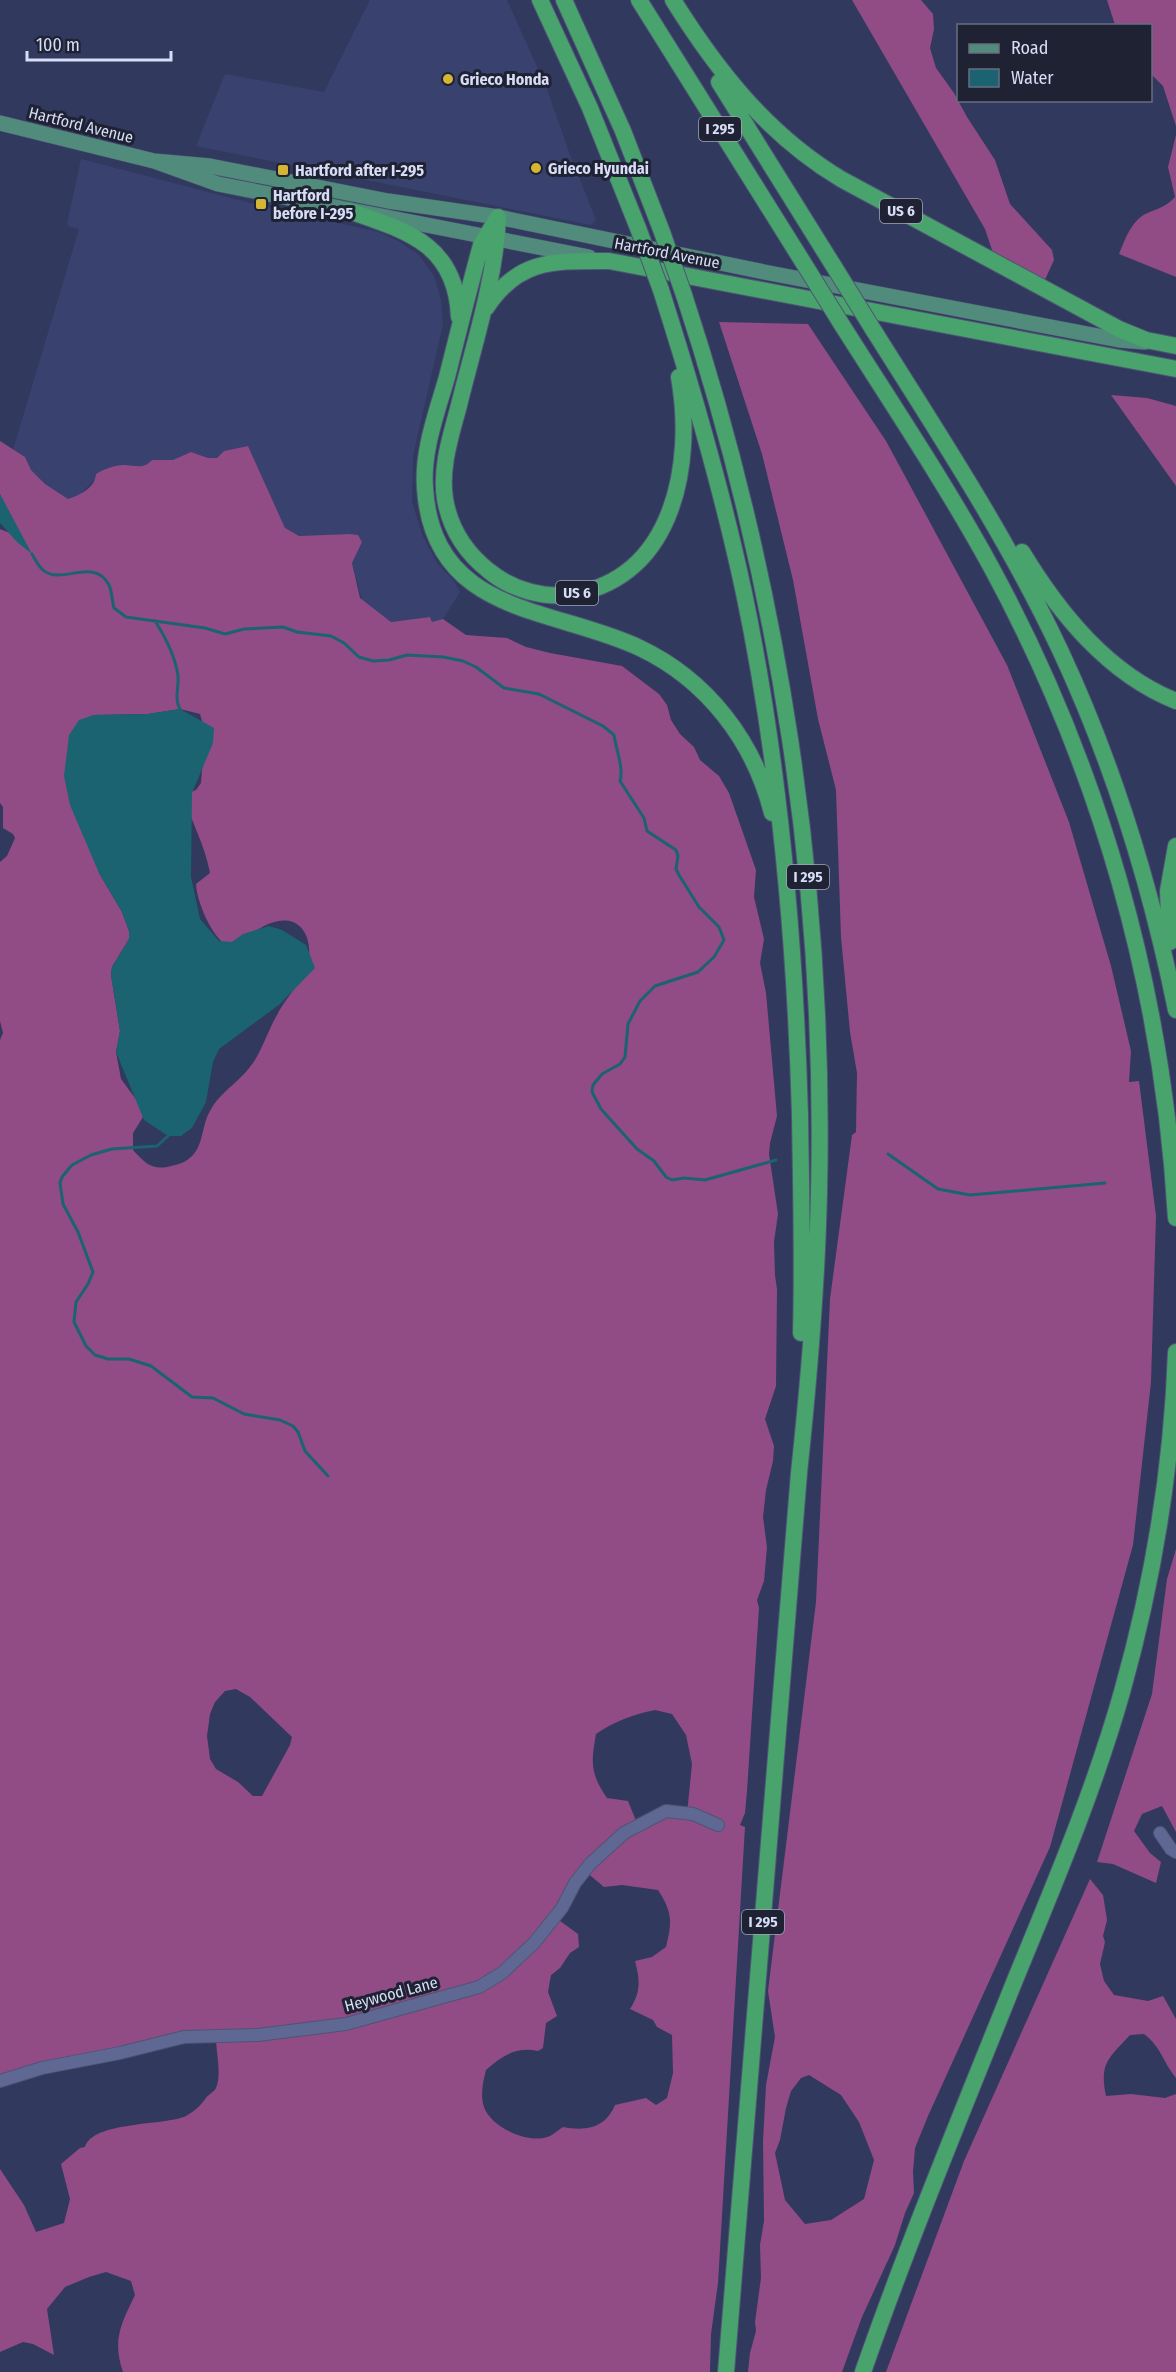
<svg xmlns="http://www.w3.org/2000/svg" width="1176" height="2372" viewBox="0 0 1176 2372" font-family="'Fira Sans Condensed',sans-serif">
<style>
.built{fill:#39426f}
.forest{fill:#914c85;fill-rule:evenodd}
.water{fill:#1b6371}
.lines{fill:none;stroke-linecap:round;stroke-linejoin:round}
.stream{stroke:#1b6371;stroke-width:3}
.minor-casing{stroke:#4e5475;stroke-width:14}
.major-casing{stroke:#4e5475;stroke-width:16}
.highway-casing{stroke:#4e5475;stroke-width:18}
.minor{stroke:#5e6892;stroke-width:12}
.major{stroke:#518b7b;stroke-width:15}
.highway{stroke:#49a36c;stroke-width:16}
.highway-bridge-casing{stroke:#4e5475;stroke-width:18;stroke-linecap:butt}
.highway-bridge{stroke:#49a36c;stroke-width:16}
.poi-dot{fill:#d5b534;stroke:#1e2233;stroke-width:2}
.labels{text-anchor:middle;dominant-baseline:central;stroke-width:6;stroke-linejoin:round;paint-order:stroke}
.shield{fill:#1e2233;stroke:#a0a5bb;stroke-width:1.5}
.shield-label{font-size:15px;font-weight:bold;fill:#d7ddf5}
.poi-label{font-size:16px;font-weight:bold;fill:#d7ddf5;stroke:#1e2233;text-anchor:start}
.street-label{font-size:16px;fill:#d7ddf5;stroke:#1e2233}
</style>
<rect width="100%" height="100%" fill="#31395f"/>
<!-- built -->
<path class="built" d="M370,0H507L547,89L569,152L596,220L591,225L196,146L225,74L324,92Z
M81,159L250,203L379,232L400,242L419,255L434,276L441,300L443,324L413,456L412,502L423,537L437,563L454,581L460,592L443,619L432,622L430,617L391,622L362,600L352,563L362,542L358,535L350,534L298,536L285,528L248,446L224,451L217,458H208L191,452L173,460L140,467L124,465L96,478L79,496L68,500L45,484L31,470L25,457L13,450L79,229L70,227L67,224Z"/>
<!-- forest -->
<path class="forest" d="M852,0H921L933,14L934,29L930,48L936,68L954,93L967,117L995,160L1010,204L1052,250L1054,260L1043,284L995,259L985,229Z
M1107,0H1176V126L1163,86L1151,74L1150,26L1115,25Z
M1176,135V277L1119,254C1124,242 1130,224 1142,216C1155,208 1163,210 1175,197L1168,167Z
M719,322L808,324L886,441L1007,665L1069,822L1111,966L1131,1051L1129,1082L1139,1081L1156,1216L1151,1382L1133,1545L1050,1847L928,2116L915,2148L913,2172L914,2193L905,2213L895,2245L862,2317L842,2372H748L750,2353L756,2331L755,2322L761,2278L760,2245L764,2221L763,2141L766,2085L775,2037L768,1991L816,1602L830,1299L852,1135L856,1132L857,1073L850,1032L841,937L836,790L818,719L793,580L762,454ZM809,2075L841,2095L859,2122L874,2160L864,2199L831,2220L805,2224L785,2200L775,2153L780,2140L786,2108L791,2091L801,2078Z
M1111,395L1147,398L1176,406V486Z
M0,441L25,457L31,470L45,484L68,499C80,495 95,488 96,474C104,469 115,465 124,465C136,465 143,470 152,460H173L191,452L208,458H217L224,451L248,446L285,528L299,536L350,534L358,535L362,542L352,563L360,598L391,622L430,617L432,622L443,619L466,635L507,638L526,647L550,653L622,666L659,694L667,705L671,720L680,734L694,747L700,760L719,776L729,793L756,870L754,897L764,939L760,963L766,993L777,1116L770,1143L769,1154L778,1214L774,1242L775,1275L777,1289L776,1386L765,1419L774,1446L773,1461L766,1490L763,1517L767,1547L764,1581L757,1600L759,1608L747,1791L745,1813L740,1825L745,1827L718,2283L711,2334L710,2372H123C112,2340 121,2324 135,2295L131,2281L106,2272L89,2277L65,2287L47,2309L54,2355L33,2344L23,2342L0,2352V2169L24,2205L36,2232L64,2223L70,2199L61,2164L80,2148L85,2147C93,2121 164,2126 186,2116C195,2111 201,2105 206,2098C209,2094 214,2092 216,2088C222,2073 216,2054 216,2038L190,2037L0,2083V1040L3,1033L0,1021V862L7,856L15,838L13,834L3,828V807L0,803V529L15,535L0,494ZM180,709L200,714L205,732L201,783L196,790L183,795C191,821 205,845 210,873L196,884C197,902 211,935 226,945C248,940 270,914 293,922C300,925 305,931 307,938C317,972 291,988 277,1015C267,1032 262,1052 250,1067C238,1083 219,1093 210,1111C200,1128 205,1151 184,1162C180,1164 175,1165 171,1166C152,1171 145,1163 133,1150V1133L143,1117L138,1102L121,1079L116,1052L120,1031L111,975L112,967L129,939V931L122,912L99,873L89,717L94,715L148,714ZM236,1689L250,1697L292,1737L290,1745L262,1796H253L238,1782L216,1769L210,1759L207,1736L210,1714L215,1702L225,1691ZM655,1710L672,1714L686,1735L692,1764L687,1814L664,1812L637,1823L628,1801L607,1798C590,1773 591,1763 596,1734C613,1722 634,1714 655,1710ZM585,1871L604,1887L622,1885L658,1890C673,1913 672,1922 666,1947L652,1957L635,1961C640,1980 641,1992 630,2009L653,2020L657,2027L672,2035L673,2073L667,2098L656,2105L646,2098L615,2105C605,2129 585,2131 563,2127C558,2130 552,2136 547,2137C527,2144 491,2127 484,2107C480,2095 483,2082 486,2070C502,2056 516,2046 538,2051L543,2048L546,2023L557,2016L548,1992L551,1975L560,1968L570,1953L579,1947L578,1934L556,1918Z
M1176,1549V1832L1162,1806L1142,1814L1134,1831L1150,1853L1161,1862L1156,1883L1113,1864L1097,1862L1152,1694L1167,1579Z
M1090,1879L1103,1895L1107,1920L1103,1936L1105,1942L1100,1964L1104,1981L1114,1995L1148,2001L1163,1996L1176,2019V2078C1162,2061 1162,2048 1144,2034L1130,2035C1109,2058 1099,2063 1106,2096L1131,2094L1165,2098L1176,2094V2372H886L964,2161Z"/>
<!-- water -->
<path class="water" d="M0,494L32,554L17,542L0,523Z
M180,709L214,728L213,743L192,793L191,877L200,919L219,941L232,942L243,934L269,926L282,930L306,945L315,968L280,1004L219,1049L213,1062L206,1102L192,1128L181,1136H168L144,1120L116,1052L120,1031L111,975L112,967L129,939V931L122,912L99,873L70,805L64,776L69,735L79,720L94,715L148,714Z"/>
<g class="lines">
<!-- stream -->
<path class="stream" d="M32,554C35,559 38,566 43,570C61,586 94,556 109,585C112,591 112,601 114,608L126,617L205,628L225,634L244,629L283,627L297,632L331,636L344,643L359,657L373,661L389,660L407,655L443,657L463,661L476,667L504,688L539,694L603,726L614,735C616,749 624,769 620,781L644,818L647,831L676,850L678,856L676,869L679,875L699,907L719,927L724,940L714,957L698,972L655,986L640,1001L628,1024L625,1057L620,1064L602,1074L593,1085L592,1092L601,1109L637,1149L654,1161L666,1177L672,1180L684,1178L705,1180L776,1160
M155,621C166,638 175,655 178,676C179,687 174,699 180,709
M168,1136L157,1146L112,1149L91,1155L72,1165L62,1177L60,1183L63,1204L78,1232L93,1272L88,1284L76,1302L74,1322L86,1346L95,1355L108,1359H129L151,1366L192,1397L213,1398L244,1414L280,1420L293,1426L298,1432L305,1451L328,1476
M888,1154L938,1189L970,1195L1105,1183"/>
<!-- minor casing -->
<g class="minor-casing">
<path id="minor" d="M1160,1833L1171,1849L1176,1852
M0,2081L42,2068L120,2053L184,2037L258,2035L346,2024L479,1987L502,1973L534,1943L562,1908L575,1883L590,1864L624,1833L666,1811L693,1814L718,1825"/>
</g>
<!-- major casing -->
<g class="major-casing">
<path id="major" d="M0,123L154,161L218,184L589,257
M154,161L210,166L388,201L498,217L764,272L1119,340L1145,342"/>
</g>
<!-- highway casing -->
<g class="highway-casing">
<path id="highway" d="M540,0L590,108L638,228
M564,0L623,131L662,232
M639,0L801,259
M673,0C718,72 768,135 841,179L1119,329L1146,340L1176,346
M719,82L833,265
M349,211C407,231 456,244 459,317
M498,217L481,245C469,289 458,333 447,377C437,412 422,451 425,488C433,616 554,607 640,648C707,680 754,741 772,813
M498,218C495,281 474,344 459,405C451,436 440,467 445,499C450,528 466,553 489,571C512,590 545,599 574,594C675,576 694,462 679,377
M661,290C693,390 722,490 744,593C780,765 795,939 800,1115C801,1188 803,1260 801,1333
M684,295C779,584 826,887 819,1192C817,1286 809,1379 799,1473L726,2372
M486,308C519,258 555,261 609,261L1176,369
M842,325C892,404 945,483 990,565C1100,767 1163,989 1176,1218
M874,331C940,436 1008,539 1061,652C1114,766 1151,887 1176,1010
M1022,552C1059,613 1108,674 1176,701
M1170,942L1168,891L1176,846
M863,2372C909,2240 963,2110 1015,1980C1054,1885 1094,1791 1122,1692C1153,1582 1172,1467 1176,1352"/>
</g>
<!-- minor -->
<use href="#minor" class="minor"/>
<!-- major -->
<use href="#major" class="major"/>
<!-- highway -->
<use href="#highway" class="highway"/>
<!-- highway-bridge casing -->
<g class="highway-bridge-casing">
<path id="highway-bridge" d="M638,228L661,290
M662,232L684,295
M801,259L842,325
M833,265L874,331"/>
</g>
<!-- highway-bridge -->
<use href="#highway-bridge" class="highway-bridge"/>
</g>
<!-- markers -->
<g class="poi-dot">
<circle cx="448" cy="79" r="6"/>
<circle cx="536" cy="168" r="6"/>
<rect x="277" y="164" width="12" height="12" rx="3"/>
<rect x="255" y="198" width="12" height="12" rx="3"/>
</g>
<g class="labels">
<!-- shield labels -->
<g class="shield">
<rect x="699" y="117" width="42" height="24" rx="4.5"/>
<rect x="880" y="199" width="42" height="24" rx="4.5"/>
<rect x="556" y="581" width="42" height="24" rx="4.5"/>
<rect x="787" y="865" width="42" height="24" rx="4.5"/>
<rect x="742" y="1910" width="42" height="24" rx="4.5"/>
</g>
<g class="shield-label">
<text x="720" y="129">I 295</text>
<text x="901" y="211">US 6</text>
<text x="577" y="593">US 6</text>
<text x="808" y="877">I 295</text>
<text x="763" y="1922">I 295</text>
</g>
<!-- poi labels -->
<g class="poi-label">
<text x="460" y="79">Grieco Honda</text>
<text x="548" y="168">Grieco Hyundai</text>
<text x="295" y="170">Hartford after I-295</text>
<text x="273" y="195">Hartford<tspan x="273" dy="18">before I-295</tspan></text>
</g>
<!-- street labels -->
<g class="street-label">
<text transform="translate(81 125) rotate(14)">Hartford Avenue</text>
<text transform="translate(667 253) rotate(11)">Hartford Avenue</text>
<text transform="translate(391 1994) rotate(-15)">Heywood Lane</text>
</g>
</g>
<!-- legend -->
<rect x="957" y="24" width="195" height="78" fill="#1e2233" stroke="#686d81" stroke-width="1.5"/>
<rect x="969" y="44" width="30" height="9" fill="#518b7b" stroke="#686d81" stroke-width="1.5"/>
<text x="1011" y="54" font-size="18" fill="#d7ddf5">Road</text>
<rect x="969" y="69" width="30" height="18" fill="#1b6371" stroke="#686d81" stroke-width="1.5"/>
<text x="1011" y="84" font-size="18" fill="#d7ddf5">Water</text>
<!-- scale -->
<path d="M27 51v9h144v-9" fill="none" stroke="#d7ddf5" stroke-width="3"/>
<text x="36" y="51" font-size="18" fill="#d7ddf5" stroke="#1e2233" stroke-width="4.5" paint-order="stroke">100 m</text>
</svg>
